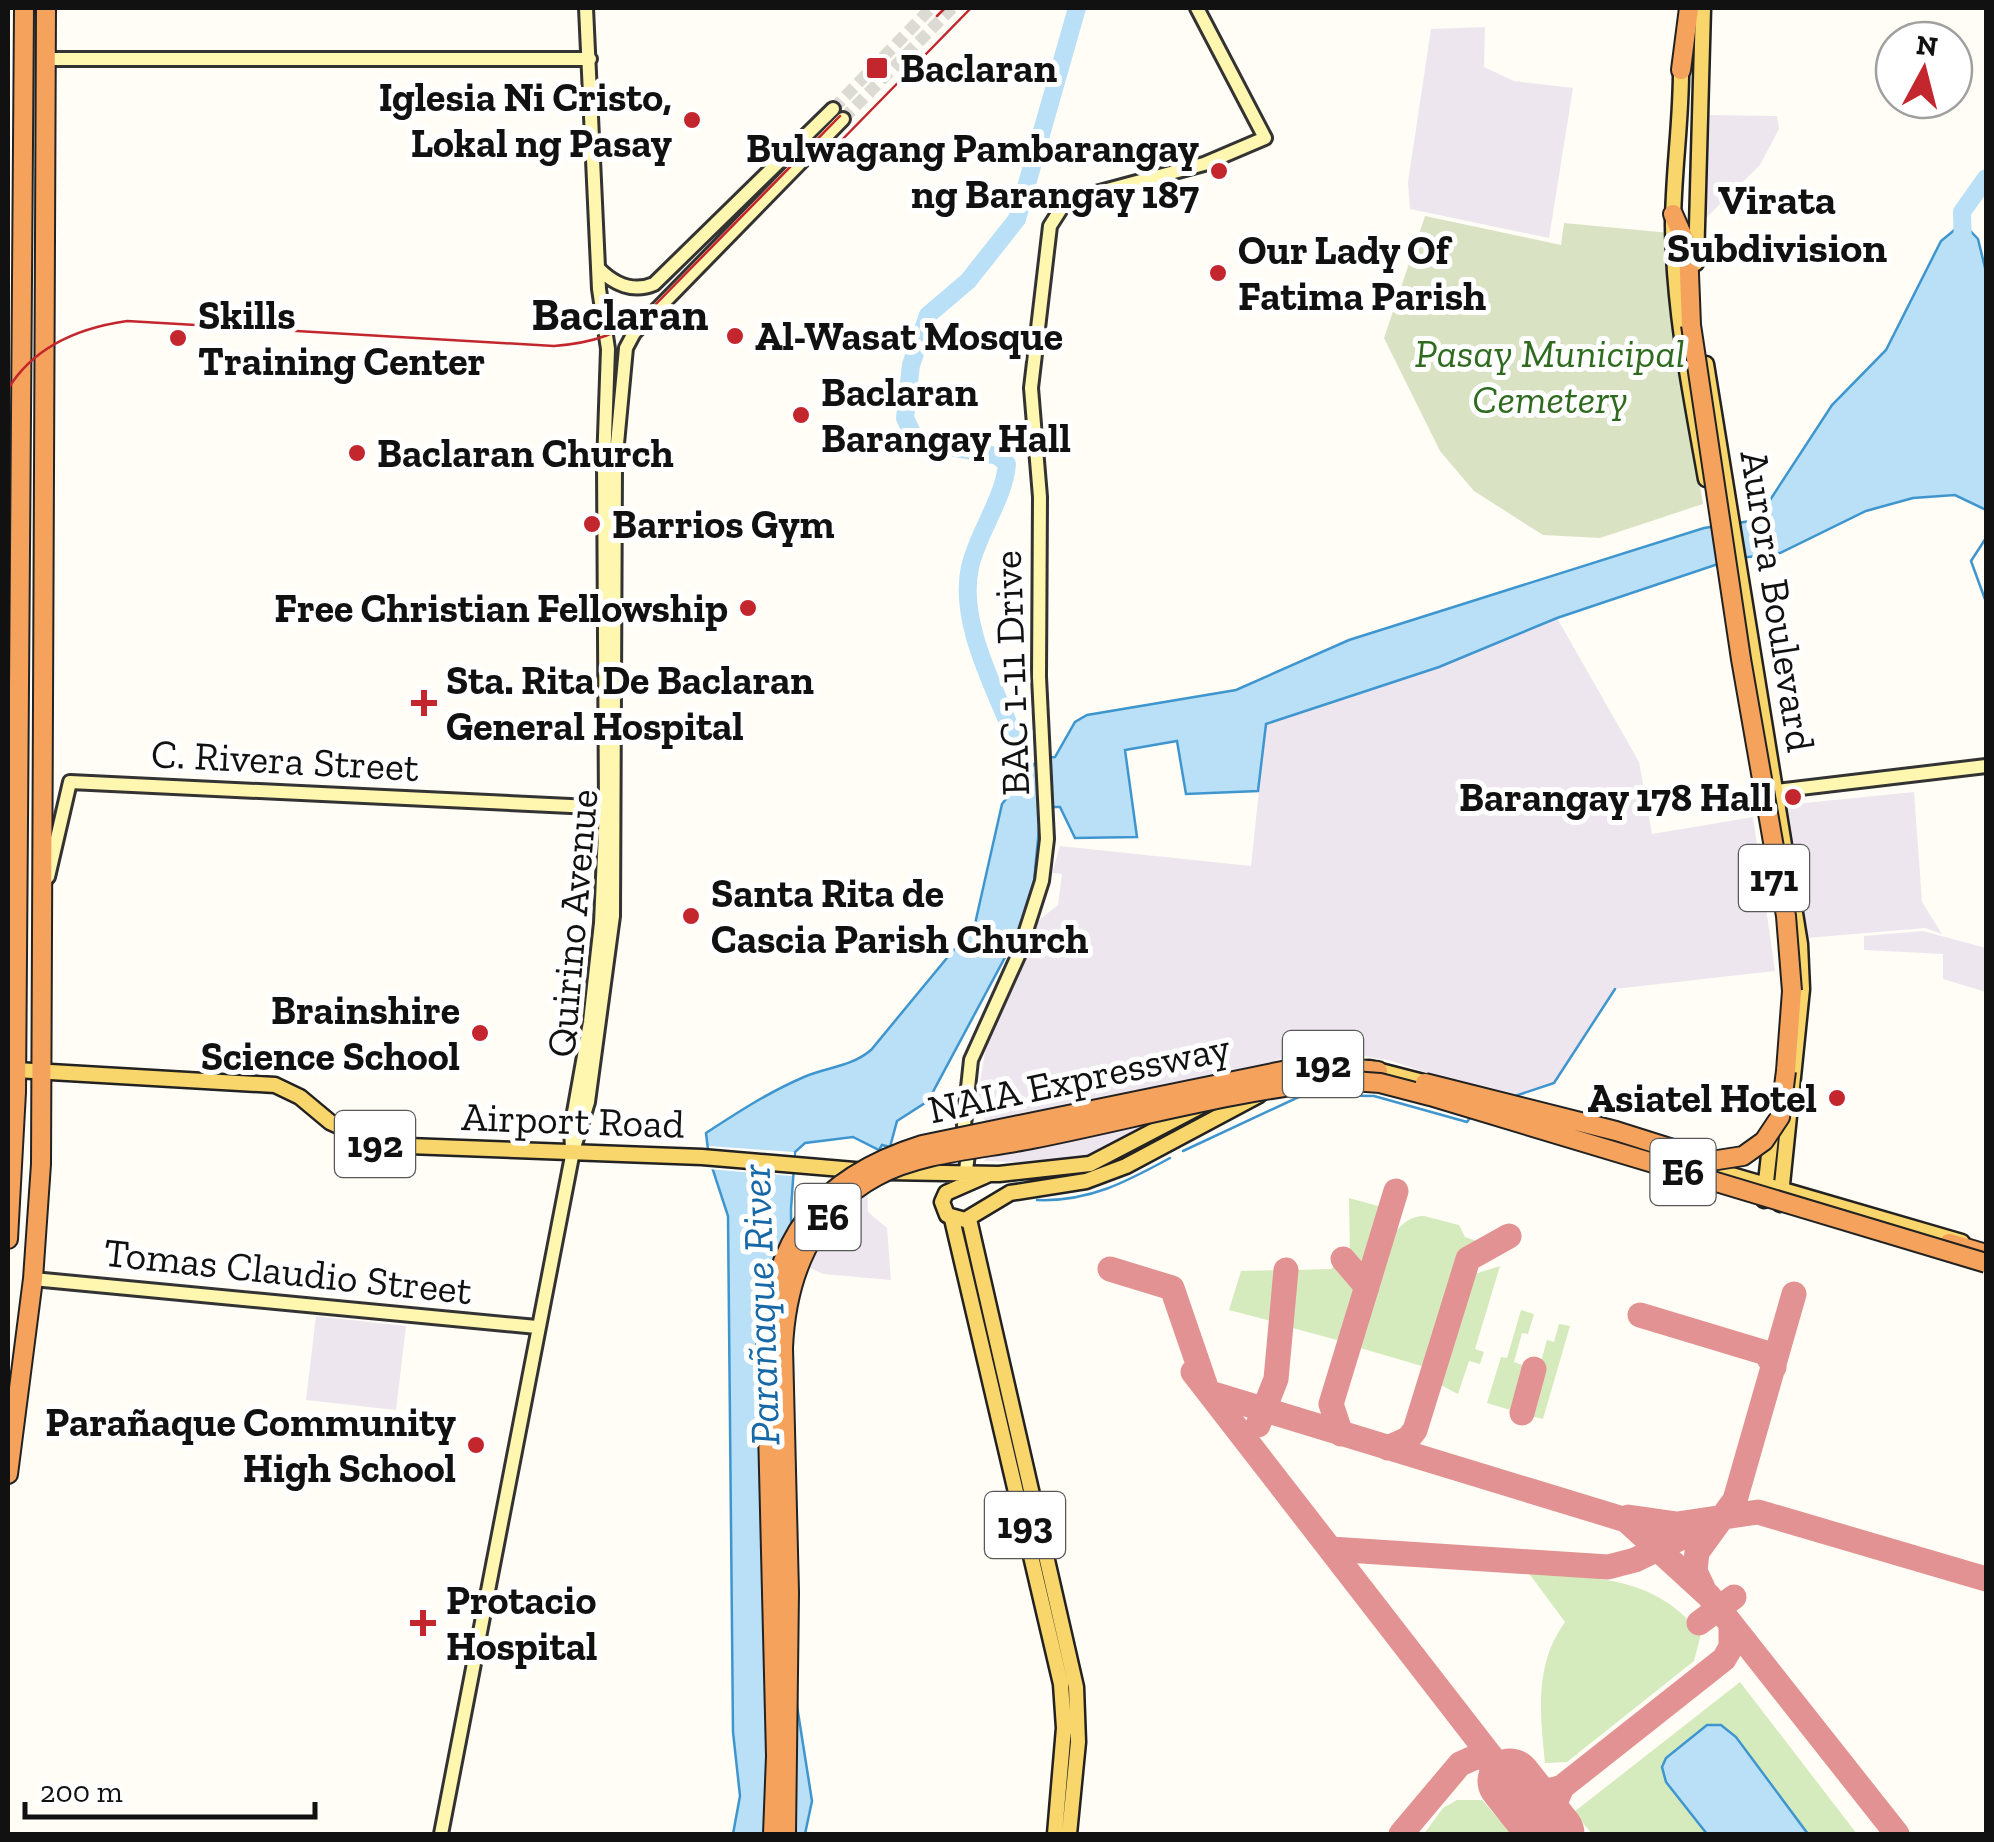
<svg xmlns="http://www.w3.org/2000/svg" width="1994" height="1842" viewBox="0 0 1994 1842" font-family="'Zilla Slab',serif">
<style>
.industrial{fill:#eee6ef}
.green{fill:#d5ebbd}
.cemetery{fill:#d9e3c4}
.water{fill:#b9e0f7;stroke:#3f96cf;stroke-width:2.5}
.pier{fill:#fffdf5}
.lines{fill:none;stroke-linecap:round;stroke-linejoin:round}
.stream{stroke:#3f96cf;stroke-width:2.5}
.river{stroke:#b9e0f7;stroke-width:18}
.taxiway{stroke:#e29292;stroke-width:25}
.runway{stroke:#e29292;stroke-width:65}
.secondary-tunnel{stroke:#dbdad3;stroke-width:12;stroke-dasharray:12 6;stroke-linecap:butt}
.secondary-casing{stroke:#333;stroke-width:18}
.primary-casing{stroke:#222;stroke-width:19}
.highway-casing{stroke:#222;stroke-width:22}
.secondary{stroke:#fff6b0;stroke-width:12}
.primary{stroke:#f9d66b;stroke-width:14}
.highway{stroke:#f5a25d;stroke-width:18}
.tram{stroke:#c4262e;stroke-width:2.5}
.highway-bridge-casing{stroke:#222;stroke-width:22;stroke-linecap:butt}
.highway-bridge{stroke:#f5a25d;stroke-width:18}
.poi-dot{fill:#c4262e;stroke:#fff;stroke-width:4}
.labels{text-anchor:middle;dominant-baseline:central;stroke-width:10;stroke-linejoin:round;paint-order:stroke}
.shield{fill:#fff;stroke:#585858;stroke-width:2.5}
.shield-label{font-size:38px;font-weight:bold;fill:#111}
.poi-label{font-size:40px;font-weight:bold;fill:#111;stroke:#fff;text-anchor:start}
.park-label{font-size:40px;font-style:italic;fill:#2f6b1f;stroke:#fff}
.street-label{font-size:40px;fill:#111;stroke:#fff}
.neighbourhood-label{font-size:42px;font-weight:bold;fill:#111;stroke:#fff}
.water-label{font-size:42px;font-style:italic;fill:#1768a6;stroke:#fff}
.quarter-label{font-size:45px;font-weight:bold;fill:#111;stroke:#fff}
</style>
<rect width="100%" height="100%" fill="#fffdf5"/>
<!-- industrial -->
<path class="industrial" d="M1485,27L1484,67L1514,81L1573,88L1549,238L1410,209L1408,182L1431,29Z
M1707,115L1777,116L1779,129L1760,165L1705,219Z
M1557,618L1639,762L1652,834L1753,817L1775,971L1615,989L1554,1083L1514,1097L1489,1094L1392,1061L1352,1054L1305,1055L1279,1059L1088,1156L1043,1163L984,1161L1000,1136L975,1110L986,1047L1039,920L1058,905L1062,874L1052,873L1060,846L1251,866L1266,724L1439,667Z
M1914,792L1922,902L1942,934L1925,928L1807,938L1785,805Z
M1923,931L1986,948V992L1943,979V954L1864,950V936Z
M808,1183L867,1187L868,1212L887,1228L891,1280L823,1274L808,1267Z
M316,1316L406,1326L396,1410L306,1400Z"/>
<!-- green -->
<path class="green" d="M1349,1198L1382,1207L1364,1272L1350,1255Z
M1424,1216L1459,1225L1465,1237L1482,1243L1464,1254L1458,1265L1425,1367L1357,1347C1367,1312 1380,1215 1424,1216Z
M1337,1264L1357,1289L1344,1342L1289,1327L1294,1270L1331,1269Z
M1500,1266L1475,1349L1484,1352L1480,1364L1469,1361L1458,1394L1437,1383L1468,1276Z
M1278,1270L1275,1322L1229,1310L1241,1271Z
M1521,1310L1534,1314L1528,1334L1522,1333L1514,1362L1530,1368L1517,1412L1487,1403L1501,1357L1507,1358Z
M1559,1324L1570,1326L1543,1419L1526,1415L1547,1340L1554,1342Z
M1528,1572C1598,1579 1654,1575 1701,1634L1694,1661L1567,1762L1545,1763C1540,1713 1534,1665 1565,1622Z
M1740,1682L1857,1834H1592L1574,1812Z
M1457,1800H1482L1512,1834H1424L1443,1808Z"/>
<!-- cemetery -->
<path class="cemetery" d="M1425,216L1561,245L1564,223L1670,233L1672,317L1703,504L1600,538L1543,535L1474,491L1440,451L1384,338Z"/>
<!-- water -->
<path class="water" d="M1963,223L1978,239L1986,272V510L1955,495L1913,498L1866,511L1780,553L1733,559L1557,618L1439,667L1266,724L1258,791L1186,794L1177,741L1125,750L1137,837L1075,838L1060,807H1041L1034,882L1024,922L928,1101L897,1121L890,1147L882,1145L879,1150L853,1137L805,1143L795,1152L791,1209L797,1706L812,1801L805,1834H733L740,1796L733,1732L728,1216L709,1158L706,1133C738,1112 769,1092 804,1077C827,1067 851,1067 871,1050L975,924L1002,804L1039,758L1055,757L1075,722L1087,715L1236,690L1349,640L1704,528L1757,520L1832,405L1886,350L1941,241Z
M1707,1725H1721L1736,1737L1808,1834H1707L1666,1782L1662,1767L1666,1758Z"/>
<!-- pier -->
<path class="pier" d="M709,1146L794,1152L792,1176L708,1169Z"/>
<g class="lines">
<!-- stream -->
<path class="stream" d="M1986,538L1971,561L1986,602
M1515,1096L1554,1083L1615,989
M1183,1151L1303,1095L1374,1096L1467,1122L1472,1115
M1037,1200C1089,1202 1126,1182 1170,1158"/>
<!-- river -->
<path class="river" d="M1963,247L1962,212L1986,178
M1020,753C1001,698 957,627 970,567C978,532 1004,499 1007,464L998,456L916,441L905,418L911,365L928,315L968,281L1017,219L1077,8"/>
<!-- taxiway -->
<path class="taxiway" d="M1343,1259L1367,1287
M1110,1269L1172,1288L1205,1384
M1640,1315L1766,1353L1774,1367
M1193,1372L1510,1781C1528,1792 1542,1794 1562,1787L1724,1659L1731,1647V1624
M1210,1393L1626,1520L1709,1596L1897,1834
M1522,1413L1534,1369
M1258,1425L1276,1379L1286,1270
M1341,1434L1331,1404L1396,1191
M1388,1448L1408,1439L1415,1430L1468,1259L1509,1236
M1628,1517L1677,1524L1758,1512L1986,1579
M1331,1549L1608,1567L1635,1560L1724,1517
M1703,1588L1695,1571L1697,1552L1735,1500L1794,1294
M1699,1623L1734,1597
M1401,1834L1460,1764L1478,1756L1498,1764
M1554,1834L1552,1810L1562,1787"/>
<!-- runway -->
<path class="runway" d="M1510,1781L1552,1834"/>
<!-- secondary-tunnel -->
<path class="secondary-tunnel" d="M833,109L931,8
M843,119L952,8"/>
<!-- secondary casing -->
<g class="secondary-casing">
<path id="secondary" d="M45,59H590
M599,269C614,284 633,293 654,284L833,109
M1776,791L1986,766
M48,877L70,782L612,808
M572,1149L571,1129L590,1022L601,923L606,808L604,465L608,349L599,289L586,8
M965,1180L968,1153L964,1125L971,1060L1018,956L1042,881L1047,839L1039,677L1040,497L1031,388L1050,226L1066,201L1204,164L1265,138L1197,8
M33,1279L537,1327
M441,1834L573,1151L588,1102L613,916L615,465L626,348L634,333L843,119"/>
</g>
<!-- primary casing -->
<g class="primary-casing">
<path id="primary" d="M1681,63C1682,117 1673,172 1673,226C1674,312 1691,395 1706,479
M1696,263L1703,8
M1706,364L1800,944L1802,989L1780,1204
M1369,1068L1435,1085
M16,1070L275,1085L300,1097L330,1122L381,1145L702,1157L866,1171
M1594,1134L1640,1148
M1694,1164L1962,1242
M888,1172L999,1174L1090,1164L1201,1106
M987,1175L946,1193L942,1202L947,1215L965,1220L1010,1193L1086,1181L1126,1166L1259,1095
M1764,1200L1772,1128
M952,1219L1061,1684L1064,1728L1055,1834
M969,1219L1076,1687L1078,1742L1069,1834"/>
</g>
<!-- highway casing -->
<g class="highway-casing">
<path id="highway" d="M1681,70L1689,8
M1673,214L1688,248L1691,325
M1292,1069L1315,1065L1378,1071
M1786,1071L1792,991
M8,1239L16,1092L24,8
M1949,1243L1986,1254
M766,1348L776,1756L773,1834
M783,1348L789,1592L786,1834
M8,1474L33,1279L41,1164L46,8"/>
</g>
<!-- secondary -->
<use href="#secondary" class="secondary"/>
<!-- primary -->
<use href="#primary" class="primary"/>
<!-- highway -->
<use href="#highway" class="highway"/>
<!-- tram -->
<path class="tram" d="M937,16L945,8
M835,147L971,8
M8,389C34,346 78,328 127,321L554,346C593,343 621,334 651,309L840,116"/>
<!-- highway-bridge casing -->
<g class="highway-bridge-casing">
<path id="highway-bridge" d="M1691,325L1741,659L1786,916L1792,991
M1425,1083L1616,1131L1711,1161L1743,1156L1764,1141L1780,1117L1786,1071
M766,1348C772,1239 817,1178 922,1145L1292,1069
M783,1348C786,1278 811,1211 877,1176C921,1152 983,1149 1032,1139C1133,1119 1236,1090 1339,1080L1380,1083L1430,1096L1986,1263"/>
</g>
<!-- highway-bridge -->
<use href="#highway-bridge" class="highway-bridge"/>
</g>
<!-- markers -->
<g class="poi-dot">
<rect x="865" y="56" width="24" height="24" rx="5"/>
<circle cx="692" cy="120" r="10"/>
<circle cx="1219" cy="171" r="10"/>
<circle cx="1218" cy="273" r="10"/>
<circle cx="735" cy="336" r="10"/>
<circle cx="178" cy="338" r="10"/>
<circle cx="801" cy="415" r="10"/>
<circle cx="357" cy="453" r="10"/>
<circle cx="592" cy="524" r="10"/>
<circle cx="748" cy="608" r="10"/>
<path d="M419 688h10v10h10v10h-10v10h-10v-10h-10v-10h10z"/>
<circle cx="1793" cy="797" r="10"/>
<circle cx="691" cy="916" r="10"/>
<circle cx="480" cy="1033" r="10"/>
<circle cx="1837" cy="1098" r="10"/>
<circle cx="476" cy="1445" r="10"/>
<path d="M418 1608h10v10h10v10h-10v10h-10v-10h-10v-10h10z"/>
</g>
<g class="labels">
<!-- shield labels -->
<g class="shield">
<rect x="1739" y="845" width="70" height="66" rx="8"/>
<rect x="1283" y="1031" width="80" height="66" rx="8"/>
<rect x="335" y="1111" width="80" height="66" rx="8"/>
<rect x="1650.5" y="1139" width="65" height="66" rx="8"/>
<rect x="795.5" y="1184" width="65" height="66" rx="8"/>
<rect x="985" y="1492" width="80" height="66" rx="8"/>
</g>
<g class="shield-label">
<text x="1774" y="878">171</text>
<text x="1323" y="1064">192</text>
<text x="375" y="1144">192</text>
<text x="1683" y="1172">E6</text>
<text x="828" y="1217">E6</text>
<text x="1025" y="1525">193</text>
</g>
<!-- poi labels -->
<g class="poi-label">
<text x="900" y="68">Baclaran</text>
<text x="672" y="97" text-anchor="end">Iglesia Ni Cristo,<tspan x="672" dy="46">Lokal ng Pasay</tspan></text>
<text x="1199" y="148" text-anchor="end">Bulwagang Pambarangay<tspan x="1199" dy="46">ng Barangay 187</tspan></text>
<text x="1238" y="250">Our Lady Of<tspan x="1238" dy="46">Fatima Parish</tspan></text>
<text x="198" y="315">Skills<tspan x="198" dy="46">Training Center</tspan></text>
<text x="755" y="336">Al-Wasat Mosque</text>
<text x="821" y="392">Baclaran<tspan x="821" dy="46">Barangay Hall</tspan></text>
<text x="377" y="453">Baclaran Church</text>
<text x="612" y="524">Barrios Gym</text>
<text x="728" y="608" text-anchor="end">Free Christian Fellowship</text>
<text x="446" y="680">Sta. Rita De Baclaran<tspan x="446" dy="46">General Hospital</tspan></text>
<text x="1773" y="797" text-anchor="end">Barangay 178 Hall</text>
<text x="711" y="893">Santa Rita de<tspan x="711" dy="46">Cascia Parish Church</tspan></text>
<text x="460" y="1010" text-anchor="end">Brainshire<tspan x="460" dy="46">Science School</tspan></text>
<text x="1817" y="1098" text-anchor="end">Asiatel Hotel</text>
<text x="456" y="1422" text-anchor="end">Parañaque Community<tspan x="456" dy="46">High School</tspan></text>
<text x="446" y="1600">Protacio<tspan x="446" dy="46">Hospital</tspan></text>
</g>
<!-- park labels -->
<g class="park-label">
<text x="1550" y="353">Pasay Municipal<tspan x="1550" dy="46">Cemetery</tspan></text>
</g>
<!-- street labels -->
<g class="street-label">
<text transform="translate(1778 601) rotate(81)">Aurora Boulevard</text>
<text transform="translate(1011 673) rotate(-92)">BAC 1-11 Drive</text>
<text transform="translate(285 760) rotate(3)">C. Rivera Street</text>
<text transform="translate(572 923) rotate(-85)">Quirino Avenue</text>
<text transform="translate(1079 1078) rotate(-12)">NAIA Expressway</text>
<text transform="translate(573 1120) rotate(2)">Airport Road</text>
<text transform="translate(288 1271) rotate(6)">Tomas Claudio Street</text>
</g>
<!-- neighbourhood labels -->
<g class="neighbourhood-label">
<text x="1777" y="199">Virata<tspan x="1777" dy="48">Subdivision</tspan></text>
</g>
<!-- water labels -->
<g class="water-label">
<text transform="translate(760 1305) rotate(-92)">Parañaque River</text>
</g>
<!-- quarter labels -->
<g class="quarter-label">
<text x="620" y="315">Baclaran</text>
</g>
</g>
<!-- border -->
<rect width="1994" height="1842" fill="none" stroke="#111111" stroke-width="20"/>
<!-- north arrow -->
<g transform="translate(1924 70) rotate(7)"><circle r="48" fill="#ffffff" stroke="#a0a0a0" stroke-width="2.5"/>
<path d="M0-8L18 38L0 25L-18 38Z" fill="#c4262e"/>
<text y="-15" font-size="28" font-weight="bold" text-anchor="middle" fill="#111111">N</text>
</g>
<!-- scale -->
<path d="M25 1802v15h290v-15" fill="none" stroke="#111111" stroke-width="5"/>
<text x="40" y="1802" font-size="30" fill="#111111" stroke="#ffffff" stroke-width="8" paint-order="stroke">200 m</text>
</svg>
